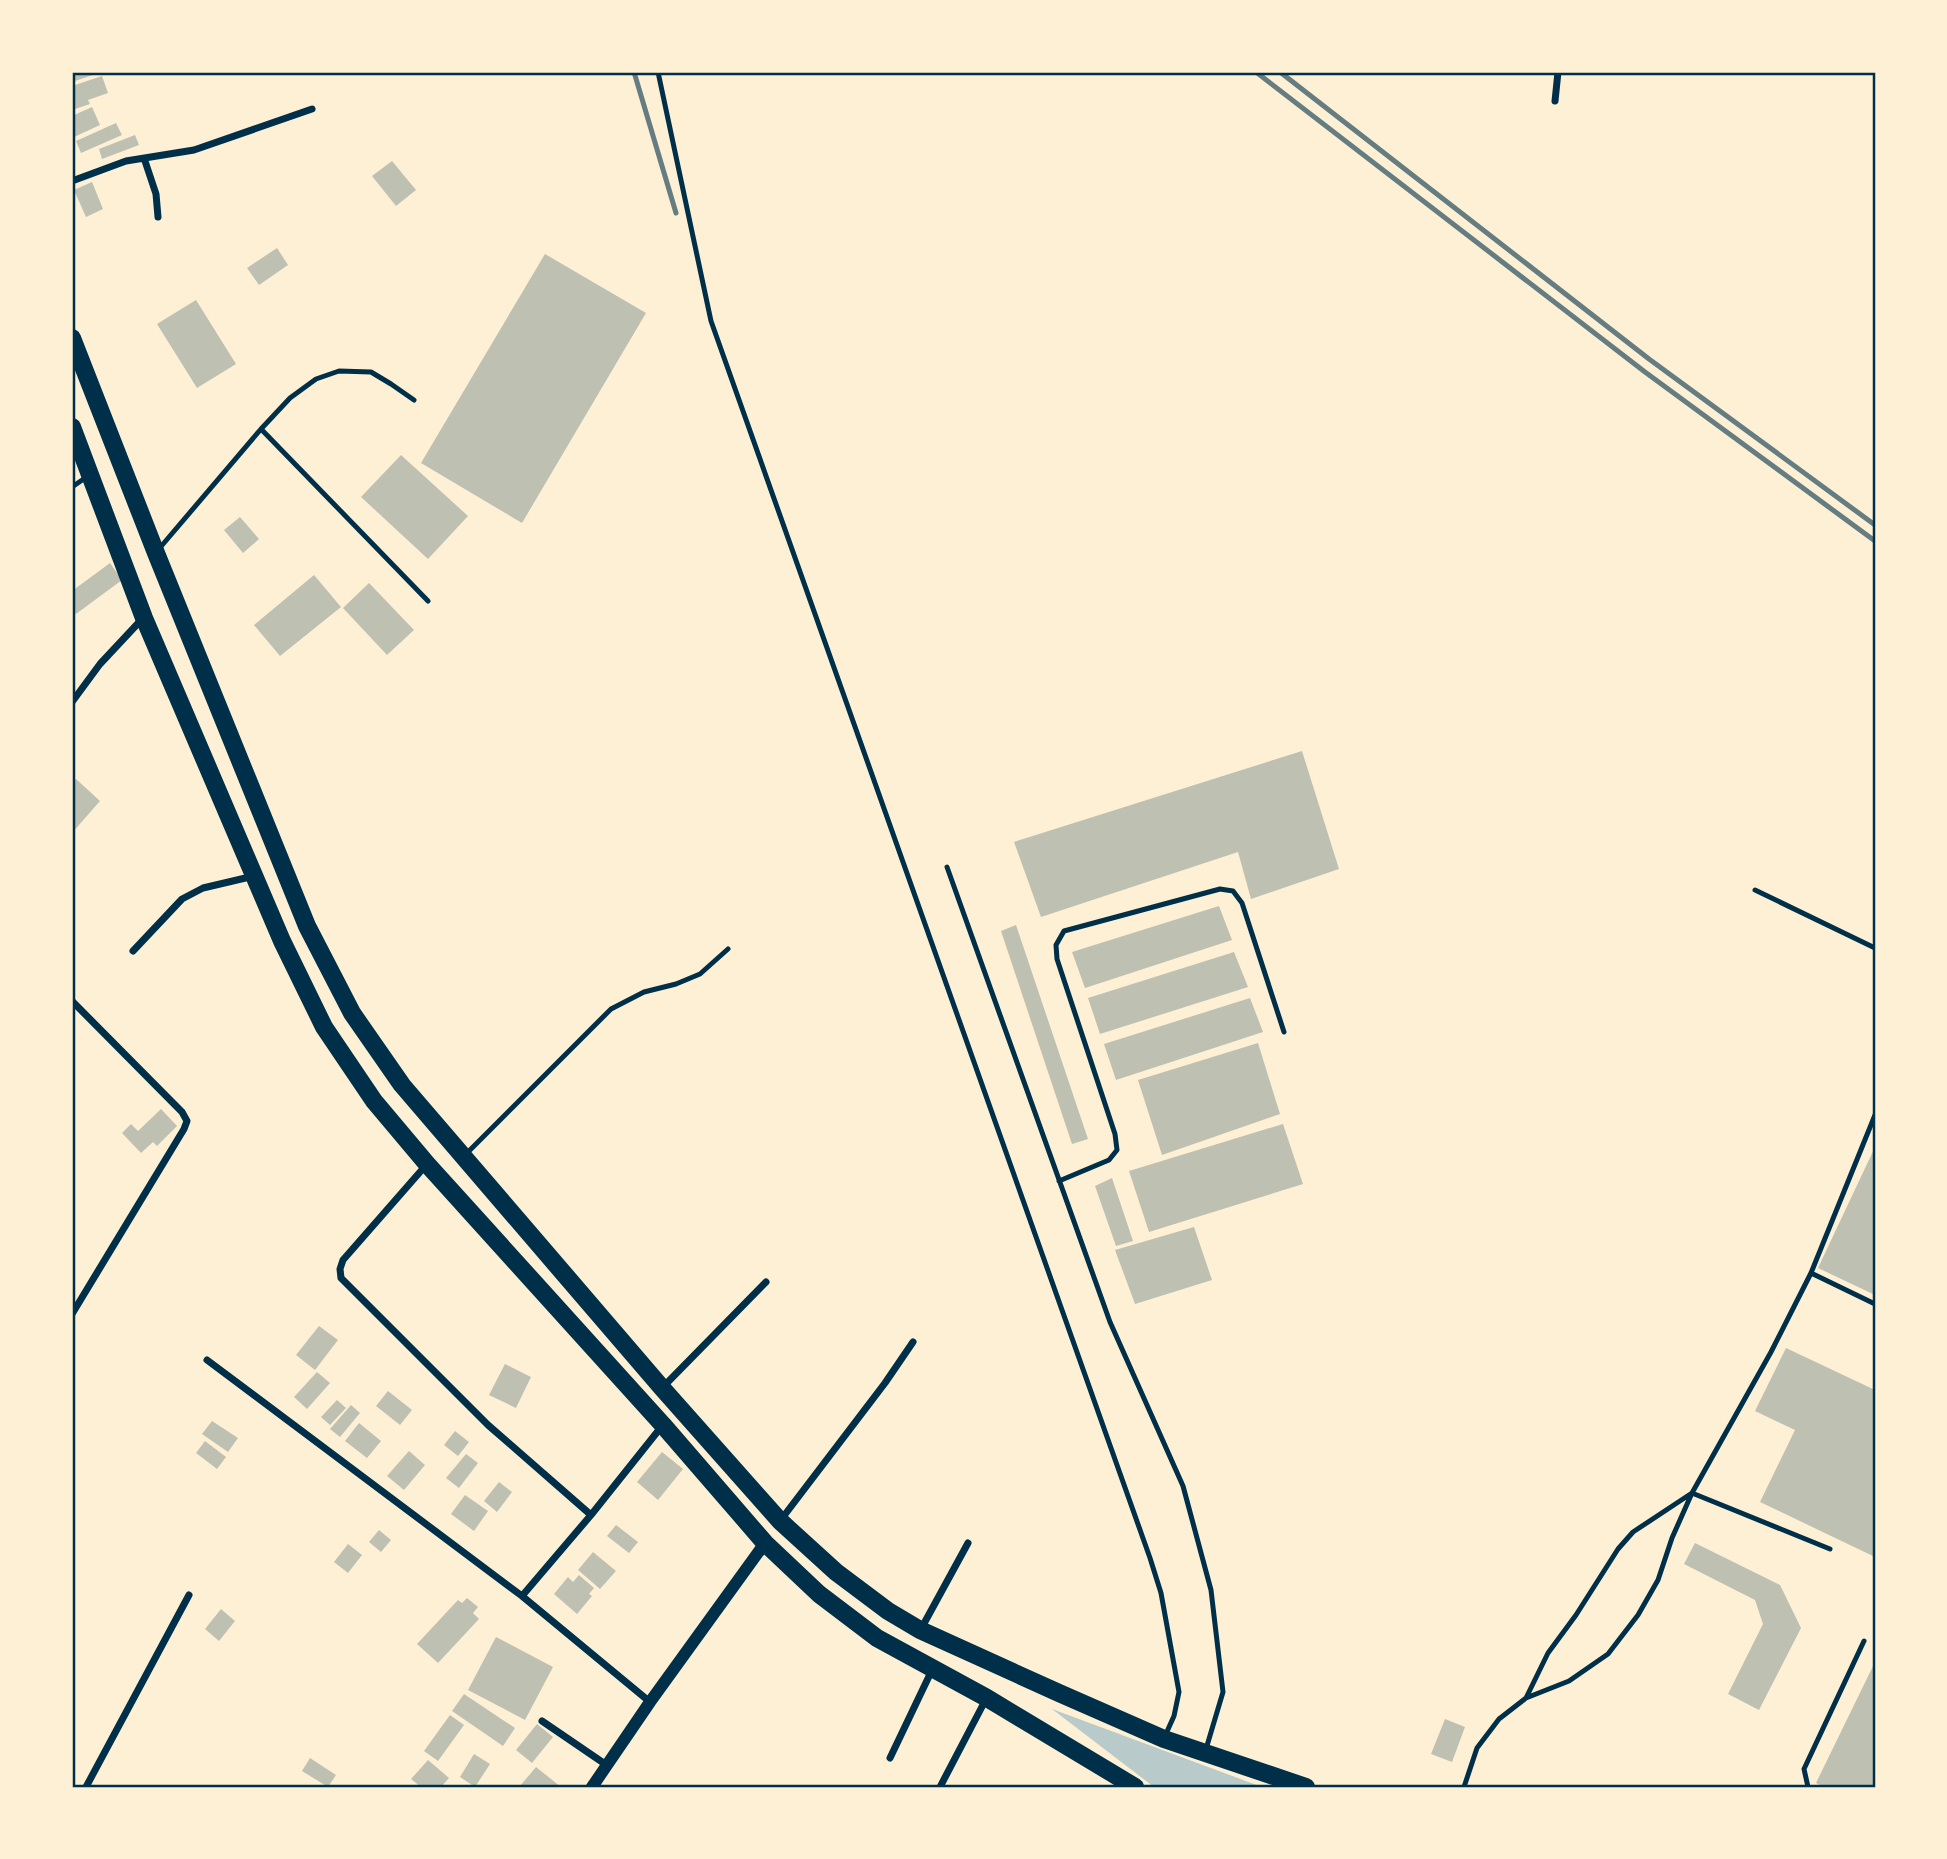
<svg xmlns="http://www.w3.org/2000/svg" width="1947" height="1859" viewBox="0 0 1947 1859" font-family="Roboto,sans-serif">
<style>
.green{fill:#b9caca}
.building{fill:#bec0b2}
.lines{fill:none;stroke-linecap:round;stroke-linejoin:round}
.service{stroke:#003049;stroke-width:5}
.minor{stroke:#003049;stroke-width:7}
.tertiary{stroke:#003049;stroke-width:12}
.trunk{stroke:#003049;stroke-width:18}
.rail{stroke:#657d81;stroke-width:5}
.neatline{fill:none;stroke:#003049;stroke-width:2.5}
</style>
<rect width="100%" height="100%" fill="#fdf0d5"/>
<!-- green -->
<path class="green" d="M1052,1709L1262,1787H1154Z"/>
<!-- building -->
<path class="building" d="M72,72H91L93,75L72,82Z
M102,76L108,93L88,100L90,104L72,110V86Z
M92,107L100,125L72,138V116Z
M116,123L122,135L81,153L76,141Z
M135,135L139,145L102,159L99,149Z
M392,161L416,190L396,206L372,176Z
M92,182L103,209L86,217L74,190Z
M277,248L288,265L259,285L247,268Z
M545,254L646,313L522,523L421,463Z
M196,300L236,364L197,388L157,324Z
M401,455L468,516L428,559L361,497Z
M240,517L259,539L243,553L224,530Z
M110,563L122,580L76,614L72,608V591Z
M314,575L341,607L280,656L254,625Z
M369,583L414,630L387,655L343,608Z
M1302,751L1339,869L1251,899L1238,852L1041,917L1014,842Z
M76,779L100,801L72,833V784Z
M1219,906L1232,940L1085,988L1072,952Z
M1016,925L1088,1139L1072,1144L1001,931Z
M1234,952L1248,987L1100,1034L1088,998Z
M1250,998L1263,1032L1116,1080L1104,1044Z
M1258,1043L1280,1114L1162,1155L1138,1080Z
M161,1109L177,1126L157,1146L153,1142L141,1153L122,1133L131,1124L138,1131Z
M1283,1124L1303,1184L1149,1232L1129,1171Z
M1875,1147V1295L1818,1268Z
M1112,1178L1133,1241L1116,1246L1095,1186Z
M1194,1227L1212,1280L1135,1304L1115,1250Z
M319,1326L338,1340L315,1370L296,1355Z
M1786,1348L1875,1390V1557L1760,1502L1795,1430L1755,1411Z
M505,1364L531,1377L516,1408L489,1395Z
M317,1372L330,1383L307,1409L294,1397Z
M388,1391L412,1410L400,1425L376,1406Z
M337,1400L346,1408L330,1425L321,1417Z
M351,1405L360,1413L340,1437L330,1429Z
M212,1421L238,1438L228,1452L202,1434Z
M359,1423L381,1441L367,1458L345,1441Z
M455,1431L469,1442L458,1456L444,1445Z
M205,1441L226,1457L217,1469L196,1453Z
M409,1451L425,1465L404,1490L387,1476Z
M662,1452L683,1469L658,1500L637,1482Z
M466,1454L478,1463L459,1488L446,1478Z
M499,1482L512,1492L497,1512L484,1501Z
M465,1495L488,1511L474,1531L451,1514Z
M616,1525L638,1542L629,1553L607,1536Z
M379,1530L391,1540L381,1552L369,1542Z
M1695,1543L1780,1585L1801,1628L1759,1710L1728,1694L1763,1624L1755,1600L1684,1564Z
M348,1544L362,1555L348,1573L334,1562Z
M593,1552L616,1571L600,1589L578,1570Z
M579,1575L594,1588L589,1594L592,1596L577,1614L554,1594L568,1577L573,1582Z
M467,1598L478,1607L473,1613L479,1619L438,1663L417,1644L458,1600L462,1603Z
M221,1609L235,1621L219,1641L205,1629Z
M496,1637L553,1667L525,1720L468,1690Z
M1875,1662V1787H1824L1816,1783Z
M464,1694L515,1728L503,1746L452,1711Z
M450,1715L464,1725L438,1761L424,1751Z
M1445,1719L1465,1727L1452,1762L1431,1754Z
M537,1724L553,1737L532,1763L516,1750Z
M474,1754L490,1764L475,1787L460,1777Z
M310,1758L336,1775L328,1787L302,1771Z
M428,1760L449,1778L441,1787H421L411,1779Z
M536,1767L561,1787L520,1786Z"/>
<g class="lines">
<!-- service -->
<path class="service" d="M658,72L711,321L1150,1558L1161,1593L1179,1692L1174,1716L1165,1736
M261,429L428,601
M72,487L88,476
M158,550L261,429L290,398L316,379L339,371L371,372L391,384L414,400
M947,867L1110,1322L1183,1486L1211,1590L1223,1692L1206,1749
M1755,890L1875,948
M465,1155L611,1009L644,992L676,984L700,974L728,949
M1059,1181L1109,1160L1117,1150L1115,1134L1057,959L1056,945L1064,931L1220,889L1233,891L1242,903L1284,1032
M1811,1273L1875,1304
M1526,1698L1548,1653L1576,1615L1618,1549L1633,1532L1692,1493L1830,1549
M1464,1787L1477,1748L1499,1719L1526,1698L1569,1681L1608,1654L1638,1615L1658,1580L1672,1538L1692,1493L1771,1352L1811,1273L1875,1115
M1808,1787L1804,1769L1864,1641"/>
<!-- minor -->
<path class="minor" d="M1555,101L1558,72
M144,158L156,194L158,217
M72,181L126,161L194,150L312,109
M72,702L100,664L143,618
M133,951L182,899L203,888L254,876
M72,1001L182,1112L187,1121L184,1129L72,1314
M427,1164L343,1260L340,1269L341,1278L488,1425L591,1515
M207,1360L522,1596L650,1702
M663,1387L766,1282
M780,1521L885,1383L913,1342
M522,1596L591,1515L662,1426
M921,1629L968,1543
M542,1721L608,1766
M890,1758L932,1670
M86,1787L189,1595
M940,1787L986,1699"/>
<!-- tertiary -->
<path class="tertiary" d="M592,1787L650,1702L765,1543"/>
<!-- trunk -->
<path class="trunk" d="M72,338L156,553L307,926L352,1013L402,1085L662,1388L780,1521L836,1572L888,1611L920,1630L1059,1693L1164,1739L1306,1787
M72,427L144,618L282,941L324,1027L374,1101L427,1164L663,1425L765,1543L819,1594L877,1638L987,1698L1135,1787"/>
<!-- rail -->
<path class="rail" d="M634,72L676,213
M1256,72L1645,372L1875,541
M1280,72L1649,359L1875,525"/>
</g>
<!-- border -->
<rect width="1947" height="1859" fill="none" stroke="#fdf0d5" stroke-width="147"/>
<rect x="74" y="74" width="1800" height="1712" class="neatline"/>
</svg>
